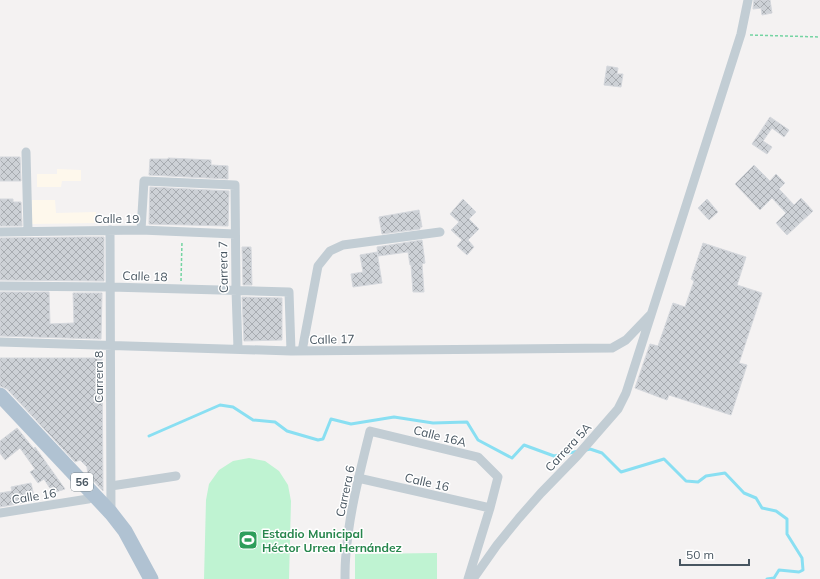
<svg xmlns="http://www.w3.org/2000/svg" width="820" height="579" viewBox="0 0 820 579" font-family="Mulish,sans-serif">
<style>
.commercial{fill:#fef8ec}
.pitch{fill:#bff3d2}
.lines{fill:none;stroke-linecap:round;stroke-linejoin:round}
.stream{stroke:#89dff2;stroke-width:3}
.building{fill:url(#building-cross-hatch);stroke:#d5d8dd}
.path{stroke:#74d4a2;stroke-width:1.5;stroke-dasharray:3 2;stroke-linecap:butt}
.street{stroke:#c2cdd4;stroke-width:9}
.primary{stroke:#b0c2d2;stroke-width:15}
.labels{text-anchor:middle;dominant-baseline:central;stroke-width:3;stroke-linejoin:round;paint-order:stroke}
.shield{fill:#fff;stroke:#7f8990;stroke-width:1}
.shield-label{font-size:11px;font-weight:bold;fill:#485661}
.street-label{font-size:12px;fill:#485661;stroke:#fff}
.leisure-label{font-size:12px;font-weight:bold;fill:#27864d;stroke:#fff;text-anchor:start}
</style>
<defs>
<pattern id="building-cross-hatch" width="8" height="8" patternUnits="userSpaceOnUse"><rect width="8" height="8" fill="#cdd1d6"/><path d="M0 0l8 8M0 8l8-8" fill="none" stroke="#a8acb1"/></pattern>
</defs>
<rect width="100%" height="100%" fill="#f4f2f2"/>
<!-- commercial -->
<path class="commercial" d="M57,169L81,170V181H62L61,187H37V174H57Z
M32,200H55L56,213L96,212V223L32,224Z"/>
<!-- pitch -->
<path class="pitch" d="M249,458L265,461L279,471L288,485L291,501L289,579H204L206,500L209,484L219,470L233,461Z
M437,553V579H355V554Z"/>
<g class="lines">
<!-- stream -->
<path class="stream" d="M149,436L220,405L233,407L253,420L275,422L287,431L318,440L323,439L331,419L351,424L394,417L433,423L467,422L478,440L512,458L524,445L554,456L579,451
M586,450L590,449L602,453L621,472L664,459L686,481L698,482L706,476L725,473L744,493L756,498L762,508L776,511L787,519V534L802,558L803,570L799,572L779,570L774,578L767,579"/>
</g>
<!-- building -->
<path class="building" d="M754,0H770L772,13L762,15L761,8L753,9Z
M607,66L618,68L617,74H623L621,87L604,85Z
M770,117L789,130L784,137L772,128L763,141L772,147L767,154L752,144Z
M0,157H20L21,181H0Z
M168,158L211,160V165L228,166V179L149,175L150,159H168Z
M754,165L770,181L776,174L785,183L779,189L794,205L801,198L813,211L787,235L776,223L786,213L772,198L760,210L735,184Z
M150,187L229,191L228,226L149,224Z
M0,199H13V202H21L22,226H0Z
M463,199L476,212L469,219L479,229L468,240L474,247L467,255L457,246L462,240L451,230L459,222L450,214Z
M707,199L718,212L709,220L698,208Z
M419,210L422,227H420V229L382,234L379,217Z
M79,237H104V281L0,280V238Z
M422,240L425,263L422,264L424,292H413L411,265H410L408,252L378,256L377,247Z
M703,243L746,257L737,285L762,293L739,363L747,365L731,415L669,395L667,400L635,388L650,344L658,346L673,303L685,307L694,281L691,279Z
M242,247H251L252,285H243Z
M377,252L382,283L353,287L351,274L363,272L360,255Z
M0,292H49L50,324L74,323L73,293H102L101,339L0,336Z
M242,297L282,298V340L244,341Z
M0,358H102L103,491L88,475L87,467L80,460L75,462L7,389L0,386Z
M17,428L34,449L35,447L65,489L53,493L44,479L38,483L30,472L35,469L20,448L5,460L0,453V441Z
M31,483L35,501L0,507V493L12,491L11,487Z"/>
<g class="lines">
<!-- path -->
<path class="path" d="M750,35L820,37
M181,281L182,241"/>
<!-- street -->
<path class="street" d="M26,152L28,231
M110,230L111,514
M141,230L144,181L235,185L236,290L238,349
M0,232L141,230L235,234
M0,286L110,287L289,292L291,351
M0,342L291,351L612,348L626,340L651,314
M302,351L318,266L330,251L343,245L440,232
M358,478L490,508
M111,486L176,476
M0,513L88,499L95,496
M345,579C345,571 345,563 346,554C349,513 360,472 370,431L478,457L498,477L490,508L468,579
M473,579L497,545L519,518L541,493L577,456L618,409L626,393L741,34L748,0"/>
<!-- primary -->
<path class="primary" d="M0,395L111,513L125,531L151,579"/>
</g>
<!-- icons -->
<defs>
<g id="stadium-square" transform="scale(1)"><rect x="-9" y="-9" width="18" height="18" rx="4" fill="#2e9e5b" stroke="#fff"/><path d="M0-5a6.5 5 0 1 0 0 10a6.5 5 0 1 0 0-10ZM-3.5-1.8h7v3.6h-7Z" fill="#fff"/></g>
</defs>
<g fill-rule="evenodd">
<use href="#stadium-square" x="248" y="540"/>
</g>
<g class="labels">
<!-- shield labels -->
<rect class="shield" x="71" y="473" width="22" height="18" rx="3"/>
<g class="shield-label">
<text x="82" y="482">56</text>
</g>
<!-- street labels -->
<g class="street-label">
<text x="117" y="218">Calle 19</text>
<text transform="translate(223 267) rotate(-91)">Carrera 7</text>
<text transform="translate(145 276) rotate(2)">Calle 18</text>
<text transform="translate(332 339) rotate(-1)">Calle 17</text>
<text transform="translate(98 377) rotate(-90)">Carrera 8</text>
<text transform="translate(440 436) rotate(14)">Calle 16A</text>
<text transform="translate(568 447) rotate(-47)">Carrera 5A</text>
<text transform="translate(427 482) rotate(13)">Calle 16</text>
<text transform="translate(345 491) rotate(-78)">Carrera 6</text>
<text transform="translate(34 496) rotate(-9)">Calle 16</text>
</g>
<!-- leisure labels -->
<g class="leisure-label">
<text x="262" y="533">Estadio Municipal<tspan x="262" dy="14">Héctor Urrea Hernández</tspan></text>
</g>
</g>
<!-- scale -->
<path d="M680 559v6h69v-6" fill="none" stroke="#485661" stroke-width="2"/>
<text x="686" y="559" font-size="12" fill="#485661" stroke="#ffffff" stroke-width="3" paint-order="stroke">50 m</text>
</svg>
